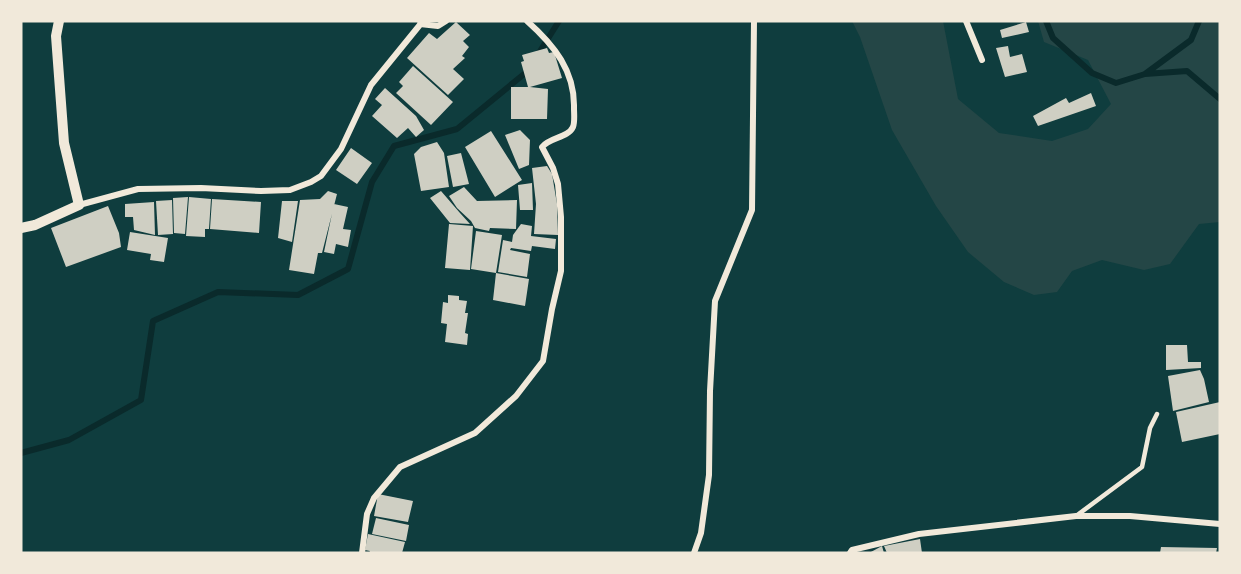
<svg xmlns="http://www.w3.org/2000/svg" width="1241" height="574" viewBox="0 0 1241 574" font-family="'Alegreya Sans',sans-serif">
<style>
.green{fill:#244646}
.lines{fill:none;stroke-linecap:round;stroke-linejoin:round}
.stream{stroke:#0a2a2b;stroke-width:6}
.building{fill:#cfcfc3}
.service{stroke:#f1e9da;stroke-width:4.5}
.minor{stroke:#f1e9da;stroke-width:6}
.tertiary{stroke:#f1e9da;stroke-width:10}
</style>
<rect width="100%" height="100%" fill="#0f3d3e"/>
<!-- green -->
<path class="green" d="M852,21H943L958,99L999,133L1052,141L1088,129L1111,104L1088,60L1044,42L1038,21H1220V222L1199,224L1170,264L1144,270L1102,260L1072,271L1057,292L1034,295L1004,282L968,252L936,206L892,130L860,37Z"/>
<g class="lines">
<!-- stream -->
<path class="stream" d="M1046,21L1053,38L1092,73L1116,83L1145,74L1191,40L1199,21
M537,56L559,21
M1145,74L1187,71L1220,99
M21,453L69,440L141,400L153,321L218,292L298,295L348,269L372,182L394,146L457,129L529,70"/>
</g>
<!-- building -->
<path class="building" d="M456,22L470,35L463,41L469,47L462,56L465,58L453,69L464,79L448,95L407,58L429,33L437,39Z
M1026,22L1029,32L1002,38L1000,30Z
M1008,46L1010,57L1022,54L1027,72L1005,77L996,48Z
M547,48L549,53L554,52L562,78L530,87L548,89L547,119H511V87H528L521,62L524,61L522,55Z
M413,66L453,102L431,125L396,93L403,86L399,82Z
M385,88L416,116L424,130L416,137L408,128L397,138L372,116L382,105L375,99Z
M1091,93L1096,106L1038,126L1033,116L1066,98L1069,103Z
M520,130L530,140L529,165L519,169L505,135Z
M491,131L522,180L495,197L465,147Z
M437,142L444,153L449,187L421,191L414,154L421,147Z
M351,148L372,163L357,184L336,170Z
M461,153L469,184L453,187L447,156Z
M547,166L552,174L557,204L558,235L534,234L536,204L532,168Z
M532,183L533,210H520L518,185Z
M464,187L477,201L517,200L516,229L490,228L489,231L475,228L471,221L457,208L449,196Z
M328,191L337,194L322,253H318L314,274L289,270L300,200L320,199Z
M441,191L460,213L470,224L450,223L430,198Z
M188,197L185,234L174,233L173,198Z
M189,197L211,199L209,229H205V237L186,236Z
M212,199L261,202L259,233L210,229Z
M172,200L173,234L158,235L156,201Z
M282,201H298L292,242L278,238Z
M154,202L155,235L134,230L133,217H125V204Z
M334,204L348,207L343,229L351,230L348,247L336,244L334,254L324,252Z
M108,206L119,233L121,247L66,267L51,228Z
M449,224L473,226L470,270L445,268Z
M521,224L532,226L531,236L556,239L555,249L532,246L531,251L511,248L510,250L530,254L527,277L498,272L503,240L512,242L513,235Z
M476,231L502,235L496,273L471,269Z
M130,232L168,238L164,262L150,260L151,254L127,250Z
M496,273L529,279L525,306L493,300Z
M448,295L459,296V300L467,301L465,313H468L465,333L468,334L467,345L445,342L447,324L441,323L443,302L448,303Z
M1166,345H1187L1188,362H1201V368L1166,370Z
M1200,370L1204,379L1209,402L1173,411L1168,376Z
M1220,402V434L1182,442L1176,412Z
M378,494L413,501L408,522L374,516Z
M376,518L409,525L406,541L372,534Z
M368,534L405,542L402,553H369L370,551L365,550Z
M920,539L922,553H887L884,546Z
M882,546L884,553H869Z
M1161,547L1217,548L1216,553H1160Z"/>
<g class="lines">
<!-- service -->
<path class="service" d="M1076,516L1142,467L1150,428L1157,414"/>
<!-- minor -->
<path class="minor" d="M966,21L982,60
M420,24L438,26L446,21
M79,205L138,189L201,188L261,191L290,190L311,182L321,176L341,149L371,85L423,21
M362,553L367,514L374,498L400,467L475,433L516,396L543,361L552,309L561,271V217L558,184L553,168L542,147C550,137 568,138 573,127C575,122 574,114 574,108C575,71 554,45 527,21
M694,553L701,533L709,475L710,391L715,301L752,210L754,21
M850,553L852,550L919,534L1076,516H1130L1220,524"/>
<!-- tertiary -->
<path class="tertiary" d="M21,228L35,225L79,205L64,143L56,36L59,21"/>
</g>
<!-- border -->
<rect width="1241" height="574" fill="none" stroke="#f1e9da" stroke-width="45"/>
</svg>
